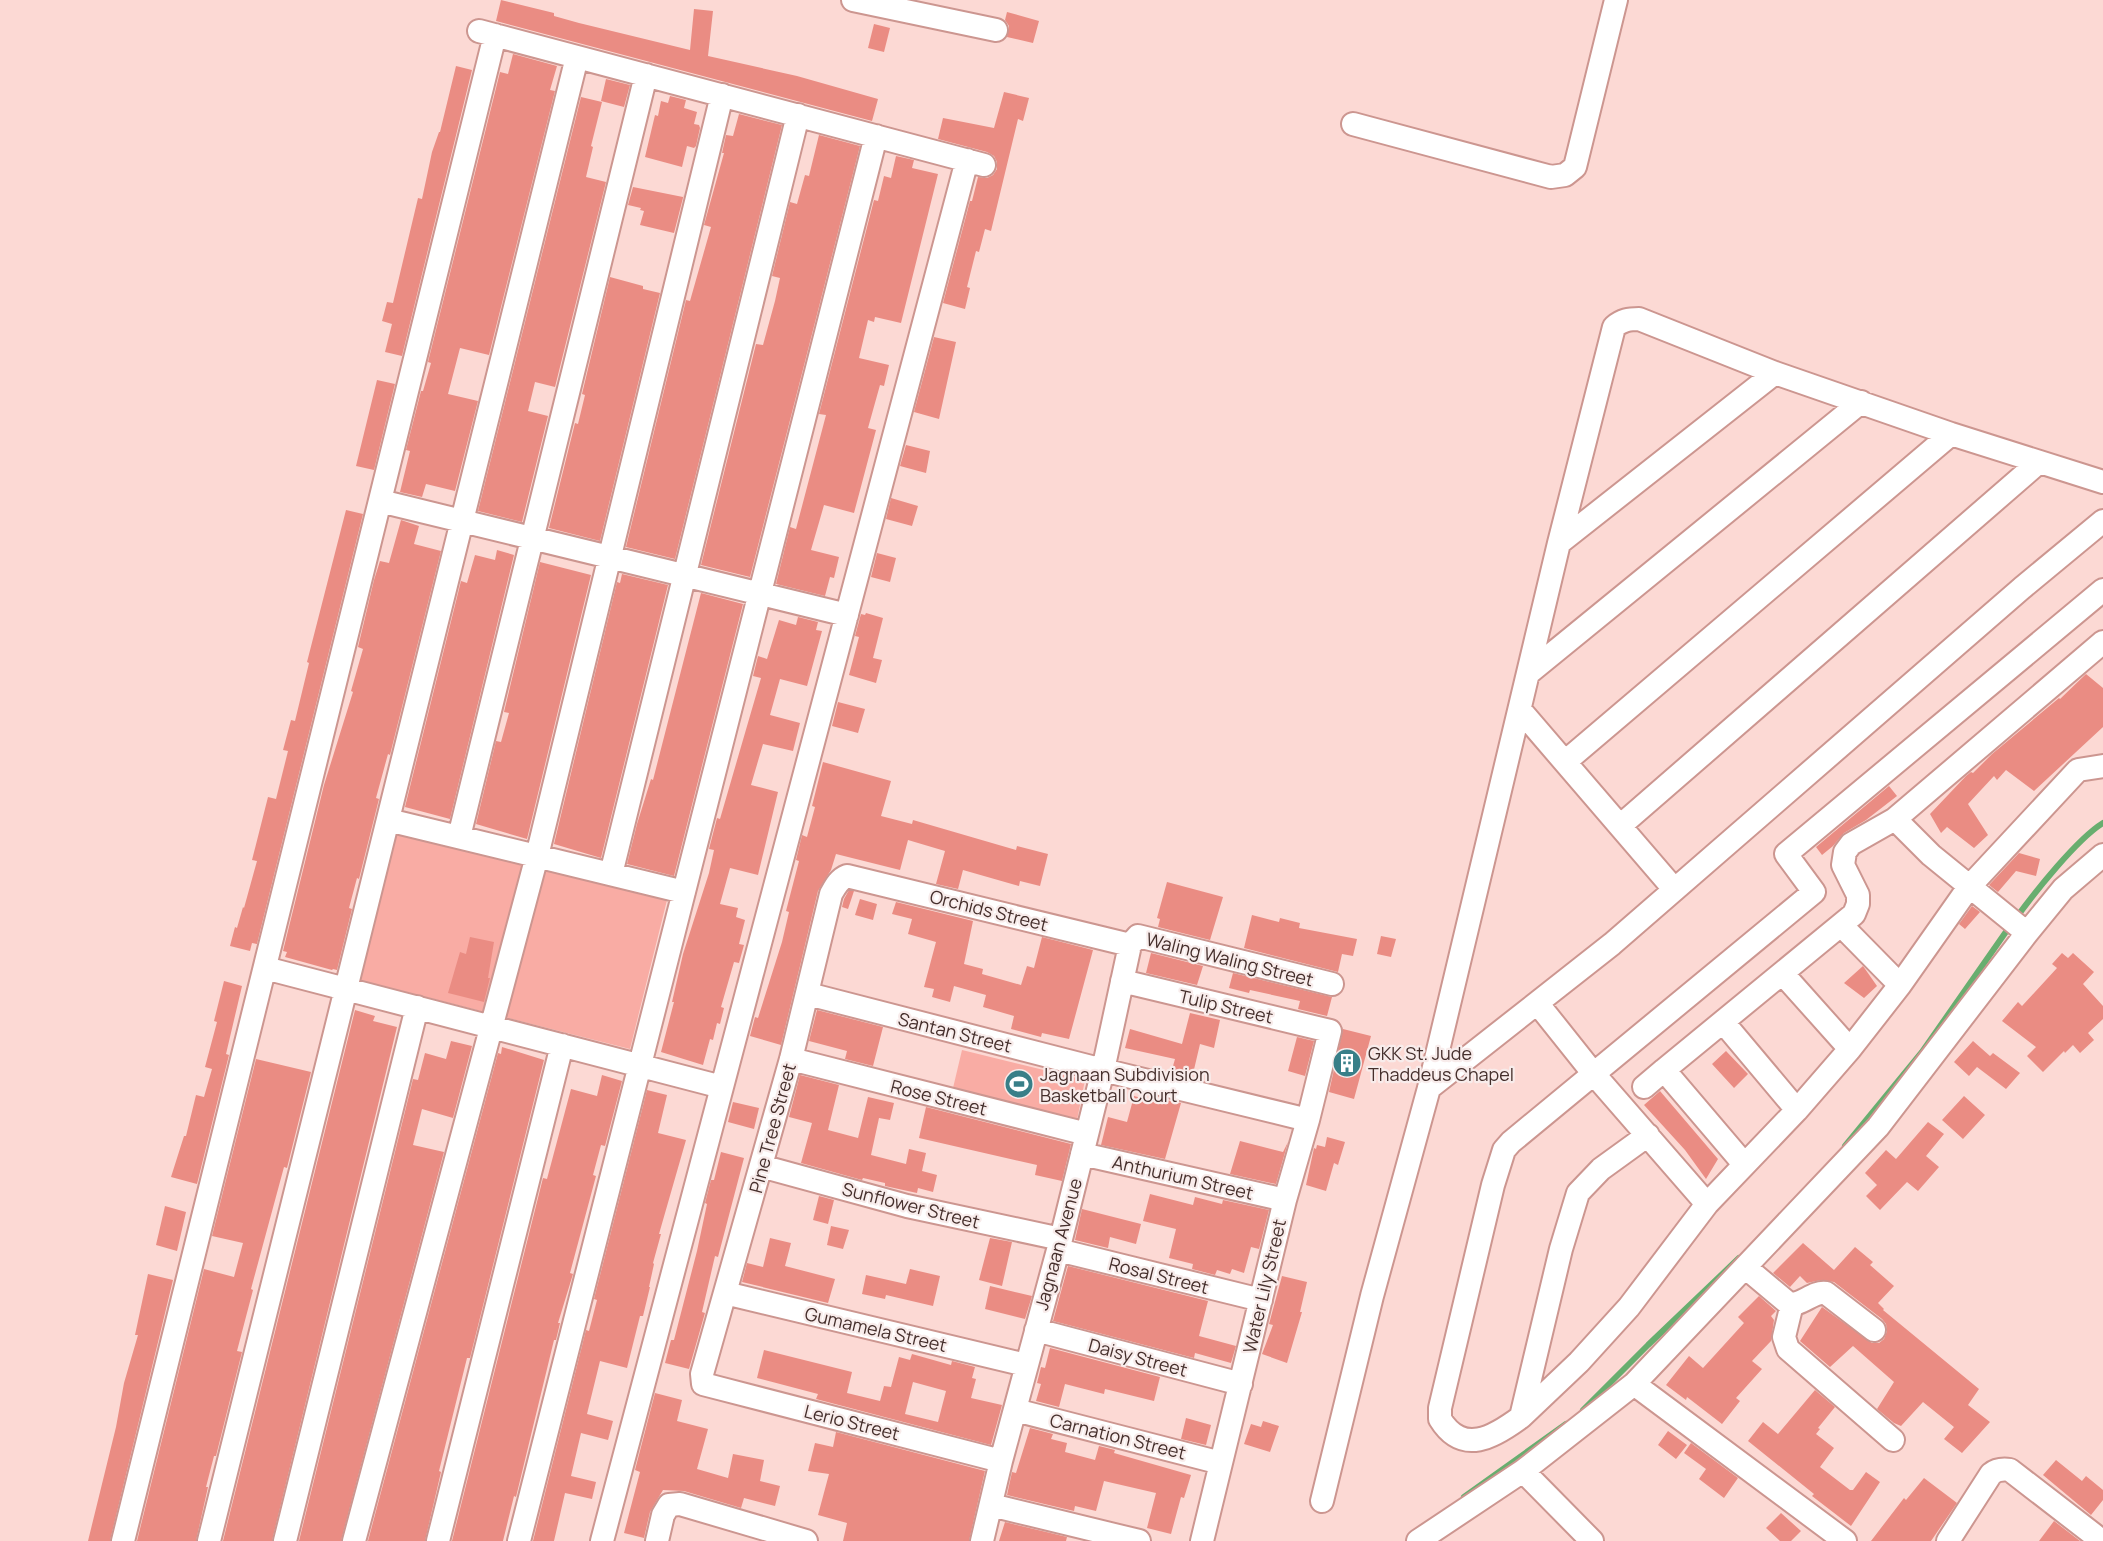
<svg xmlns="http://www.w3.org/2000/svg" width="2103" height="1541" viewBox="0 0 2103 1541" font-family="Manrope,sans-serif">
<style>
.green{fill:#f9aca4}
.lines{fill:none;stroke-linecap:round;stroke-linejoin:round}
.stream{stroke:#68ae6f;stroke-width:6}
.building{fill:#ea8c83;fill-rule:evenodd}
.minor-casing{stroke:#cc9690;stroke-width:26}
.minor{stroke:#fff;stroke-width:22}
.labels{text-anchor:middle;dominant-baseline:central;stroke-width:4.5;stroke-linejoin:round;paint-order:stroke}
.street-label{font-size:18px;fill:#452f2c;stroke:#f8eceb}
.poi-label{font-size:18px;fill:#452f2c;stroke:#f8eceb;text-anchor:start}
</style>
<rect width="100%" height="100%" fill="#fcd9d4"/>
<!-- green -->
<path class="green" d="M396,832L667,900L630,1049L359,980Z
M962,1050L1085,1080L1077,1120L953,1088Z"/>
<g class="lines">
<!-- stream -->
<path class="stream" d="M2016,918C2035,892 2077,839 2103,823
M1845,1146L1922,1052L2010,926
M1583,1410L1648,1345L1739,1258
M1464,1497L1566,1424"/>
</g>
<!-- building -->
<path class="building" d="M501,0L554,13V16L579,23L690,50L694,9L713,11L708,56L797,76L878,99L872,121L496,21Z
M1007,12L1039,21L1033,43L1007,37L1009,26L1005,20Z
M874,24L890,28L884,52L868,48Z
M513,54L557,66L550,90L555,91L489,355L460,348L448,394L478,401L455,491L426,484L422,497L400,492L410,451L406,450L421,391H423L431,363L428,362L500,72L508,74Z
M456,66L472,70L402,356L385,352L392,324L382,321L387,302L393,303L418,198L422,199L432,152L439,132H440Z
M606,79L630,85L624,107L601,101Z
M1004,92L1029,98L1023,121L1018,119L991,231L985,229L979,252L976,251L967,287L970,288L965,309L943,303L970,201H972L978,177L987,178L993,175L997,169V162L994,156L987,152L938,139L943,118L994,128Z
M670,96L686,100L684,108L697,112L694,124L699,125L700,128L696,146L694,148L687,146L682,167L645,157L655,115L658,116L661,101L668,103Z
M581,97L602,102L591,146L593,147L586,177L606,182L555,387L535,382L528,411L548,416L522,522L478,511Z
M739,114L782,125L675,559L626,547L686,300L690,301L711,227L704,225L724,153H722L726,135L733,136Z
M819,135L860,146L750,577L701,565L756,344L763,345L775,301L780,278L772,276L790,202L797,204L805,175L809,176Z
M896,156L914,160L912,168L938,174L901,323L875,317L874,322L868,320L859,358L889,365L884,386L880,385L868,428L876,430L854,513L824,505L820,519L811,550L839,557L834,578L830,577L825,596L776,584L790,527L796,529L826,415L819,414L874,200L878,201L884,176L891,178Z
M633,187L683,197L684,194L674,233L640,225L644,211L640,210L641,208L628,205Z
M610,277L643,286V289L660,293L600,541L549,528L575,423L578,424L585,395L582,394Z
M934,337L956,342L939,419L914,412Z
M377,380L395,384L374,470L356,466Z
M906,445L930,451L926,473L900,466Z
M891,498L918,506L912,526L886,519Z
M346,510L363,514L257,944L252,943L250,951L230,946L235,927L237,928L243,907L244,908L257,861L252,860L268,797L276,799L288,751L283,750L291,720L295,721L309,663L307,662Z
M401,520L419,526L414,544L441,551L390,755L388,754L376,798L379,799L359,879L357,878L349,908L352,909L337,970L333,969L332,970L285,957L287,952L283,951L324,785L353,692L351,691L363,649L358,647L374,580L380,561L389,563Z
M497,550L514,555L450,819L405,807L461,581L467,583L475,555L495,560Z
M877,553L896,558L890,582L871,577Z
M540,562L591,575L527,839L476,824L496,741L501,742L509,713L504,712Z
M622,574L668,585L601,858L554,844L617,582L620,583Z
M701,593L743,604L674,876L627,864L637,824L651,779L653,780Z
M866,613L883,618L873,658L882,660L876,683L849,675L859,637L855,636L861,614L865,615Z
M798,617L818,622L816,630L822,631L807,686L780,679L770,715L800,723L793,751L763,744L751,785L778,792L758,875L730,868L720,904L738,908L736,917L745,920L739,944L744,945L739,963L734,962L721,1007L724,1008L720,1024L717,1023L713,1040L710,1039L703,1065L661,1052L674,1002H672L683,954L709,873L714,850L709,849L717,818L720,819L761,678L753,676L758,656L767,659L779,620L796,625Z
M2086,674L2103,688V727L2034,791L2006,770L1997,780L1994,776L1968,804L1988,835L1974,848L1947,827L1941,833L1930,814L1966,776L1971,772L1973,773L1992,754L2059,698L2060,699Z
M838,702L865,709L858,733L832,726Z
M823,762L891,781L881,816L912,824L913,820L1016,850L1017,846L1048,854L1040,886L1020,881L1019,886L963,870L958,889L936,884L945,851L908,840L900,870L836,854L831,870L818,891L781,1045L750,1036L755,1017L758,1018L782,942L789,912L786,911L799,861L796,860L802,835L807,837L815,807L812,806Z
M1889,786L1897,796L1866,820L1844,833L1833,846L1822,855L1816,847Z
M2019,853L2040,859L2036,876L2016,871L1998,892L1989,885Z
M1167,882L1223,897L1210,940L1158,927L1160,919L1157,918Z
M849,890L854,891L848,909L842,907L844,899Z
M860,899L877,904L873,920L855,915Z
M896,902L973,921L964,964L983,969L982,974L1021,985L1027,966L1034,968L1042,937L1093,950L1069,1039L1042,1033L1041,1037L1011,1029L1014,1016L983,1007L986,995L954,986L950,1002L932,997L934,989L924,987L936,942L908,934L912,919L892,914Z
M1972,906L1980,912L1965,929L1959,924Z
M1252,915L1279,922L1280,918L1300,923L1299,928L1357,939L1353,956L1342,954L1338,972L1244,948Z
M1381,936L1396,939L1391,957L1377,954Z
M470,937L494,942L488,978H490L484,1002L448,993L460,952L466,954Z
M1151,953L1203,966L1197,985L1146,973Z
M2062,953L2068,958L2073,953L2094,972L2083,984L2103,1006V1019L2088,1033L2094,1040L2080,1053L2073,1045L2065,1053L2064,1051L2043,1072L2027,1056L2036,1047L2002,1021L2018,1002L2022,1006L2057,968L2052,964Z
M1863,966L1877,986L1864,998L1844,983Z
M1233,973L1332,997L1327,1016L1298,1009L1300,1001L1250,990L1249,993L1229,988Z
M224,981L242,986L226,1054L229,1055L197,1184L171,1177L184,1136H186L196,1095L204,1097L212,1069L205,1067L217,1022L214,1021Z
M355,1010L375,1016L373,1021L397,1027L272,1541H223Z
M817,1010L883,1027L873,1066L845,1059L847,1051L809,1041Z
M1190,1013L1220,1020L1214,1048L1200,1044L1192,1078L1171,1073L1175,1059L1125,1048L1130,1029L1182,1044Z
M1343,1029L1371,1036L1354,1099L1329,1092Z
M1297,1037L1314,1041L1305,1076L1288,1071Z
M451,1041L472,1046L453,1118L422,1109L413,1145L444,1152L341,1541H299L413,1079L418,1080L425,1053L446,1059Z
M1973,1041L1990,1056L1993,1053L2020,1073L2006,1089L1977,1067L1969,1076L1954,1062Z
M502,1047L544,1060L470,1358H467L439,1471L441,1472L425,1541H368L498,1053L501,1054Z
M1726,1051L1748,1074L1734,1088L1712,1064Z
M256,1059L311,1072L287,1168L284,1167L251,1289L253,1290L237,1351L242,1352L216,1456H214L206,1487H208L196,1541H137L204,1269L234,1277L243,1243L212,1236Z
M602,1075L622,1081L605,1146L601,1145L593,1175L596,1176L570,1273L573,1274L558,1323H560L556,1340H554L516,1497L514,1496L503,1541H452L543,1178L547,1179L571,1089L597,1096Z
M800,1075L839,1085L828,1130L858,1138L868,1097L894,1103L890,1120L879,1118L871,1155L906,1164L909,1149L926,1153L922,1171L937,1175L933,1192L918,1188L917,1193L885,1186V1183L863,1178L862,1180L801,1163L812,1123L789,1117Z
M647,1090L667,1095L658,1133L686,1140L659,1234H661L653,1263L654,1264L649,1287H650L643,1316H640L627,1368L600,1361L587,1414L613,1421L608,1440L581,1433L571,1476L596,1482L592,1499L565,1493L554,1541H533L586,1330L589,1331L597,1300L594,1299Z
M1660,1091L1718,1159L1706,1179L1685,1150L1644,1105Z
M1134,1096L1160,1103L1161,1099L1181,1103L1165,1159L1101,1145L1108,1117L1127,1122Z
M1964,1096L1985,1115L1963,1139L1942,1120Z
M733,1102L759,1108L754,1129L728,1122Z
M926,1107L1071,1144L1062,1181L1035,1175L1037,1165L919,1138Z
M1928,1122L1944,1134L1926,1156L1939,1167L1918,1191L1907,1182L1880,1210L1866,1196L1877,1185L1865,1173L1886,1150L1896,1159Z
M1327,1137L1345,1142L1338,1165L1334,1163L1326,1191L1306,1185L1314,1148L1316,1149L1317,1145L1325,1147Z
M1240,1141L1283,1152L1288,1142L1276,1184L1230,1174Z
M721,1152L744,1158L718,1257L715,1256L702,1312L705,1313L689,1369L665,1363L671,1340H674L697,1251L707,1204L705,1203L711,1180H714Z
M1150,1194L1193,1205L1195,1197L1222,1204L1223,1200L1269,1210L1259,1249L1251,1247L1244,1273L1232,1269L1230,1274L1217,1270L1215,1275L1192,1269L1193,1264L1169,1258L1176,1229L1143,1221Z
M819,1196L834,1200L828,1224L813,1220Z
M165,1206L186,1212L177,1251L156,1245Z
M1082,1209L1141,1224L1136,1244L1110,1237L1108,1248L1075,1240Z
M831,1226L849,1230L843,1249L827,1245Z
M770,1238L791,1243L785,1266L835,1279L828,1303L742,1282L747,1263L763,1267Z
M990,1238L1012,1242L1002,1286L979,1280Z
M1803,1243L1834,1270L1855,1247L1873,1262L1870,1265L1894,1286L1878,1303L1884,1309L1883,1310L1979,1389L1968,1405L1990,1422L1962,1453L1944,1439L1954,1427L1923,1402L1901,1426L1894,1423L1877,1409L1894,1382L1853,1346L1830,1367L1800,1341L1822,1307L1872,1343H1879L1884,1339L1887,1331L1886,1324L1882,1319L1834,1282L1821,1280L1807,1283L1800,1276L1790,1287L1773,1273Z
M1068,1266L1208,1301L1199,1336L1236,1346L1231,1363L1195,1353L1194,1358L1053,1321Z
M910,1269L940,1276L933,1306L886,1295L885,1299L862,1294L866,1275L906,1284Z
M148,1274L173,1280L110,1541H88L116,1427L124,1383L138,1335H135Z
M1282,1276L1307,1282L1300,1312H1302L1287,1363L1262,1354L1273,1325L1269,1324Z
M990,1286L1032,1296L1025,1319L985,1309Z
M1759,1296L1776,1311L1771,1316L1774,1320L1771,1341L1752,1361L1762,1369L1736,1398L1740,1401L1722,1424L1687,1397L1686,1400L1666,1385L1689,1356L1703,1368L1744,1323L1738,1317Z
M1050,1348L1160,1377L1154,1401L1105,1389L1104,1394L1065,1384L1059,1407L1036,1401L1041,1384L1037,1383L1041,1367L1045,1368Z
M764,1350L852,1372L847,1393L880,1401L884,1386L891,1387L899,1357L910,1360L912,1354L951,1365L952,1361L975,1367L972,1378L976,1379L971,1398L1002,1405L991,1445L816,1399L818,1394L757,1378ZM913,1382L946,1391L938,1422L905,1414Z
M1815,1390L1835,1407L1818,1428L1820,1429L1816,1434L1834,1448L1820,1467L1850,1490H1853L1866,1472L1880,1482L1851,1526L1812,1496L1814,1494L1748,1441L1763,1422L1778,1434Z
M655,1393L682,1400L677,1421L708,1429L697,1469L728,1478L733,1454L764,1460L760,1481L780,1486L775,1506L744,1498L741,1508L684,1491L663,1490L650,1512L644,1538L624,1533L640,1472L635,1470Z
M1186,1418L1211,1425L1206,1445L1181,1439Z
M1263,1421L1279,1426L1270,1452L1244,1444L1251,1424L1261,1427Z
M1030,1428L1053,1434L1051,1439L1067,1443L1065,1452L1095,1460L1099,1446L1115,1450L1114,1453L1191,1475L1184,1498L1181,1497L1171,1534L1147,1528L1156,1493L1104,1481L1096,1511L1075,1506L1074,1511L1007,1495L1012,1472L1016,1473Z
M1668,1431L1687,1445L1676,1459L1658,1445Z
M836,1432L985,1471L969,1541H843L847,1523L818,1515L829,1474L808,1471L815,1443L833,1447Z
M1691,1443L1738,1478L1724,1498L1699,1479L1706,1469L1684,1453Z
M2056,1460L2082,1481L2086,1476L2103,1490V1500L2091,1515L2043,1475Z
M1924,1478L1957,1503L1931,1541H1871L1904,1498L1906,1500Z
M1781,1513L1801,1531L1791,1541H1780L1766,1528Z
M2054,1521L2080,1541H2039Z
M1005,1522L1067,1537L1066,1541H999Z"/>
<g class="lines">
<!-- minor casing -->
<g class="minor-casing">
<path id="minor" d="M853,0L996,30
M479,31L984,165
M1353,124L1551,177L1565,175L1575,167L1616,0
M380,501L847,615
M1559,543L1775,373
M1530,672L1861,402
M1521,711L1674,889
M1565,762L1951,434
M1895,819L1931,855L2027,933
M388,820L684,892
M1620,826L2039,462
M459,837L646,75
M611,874L798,115
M1841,925L1900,985
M265,968L722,1087
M1783,974L1850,1049
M1122,981L1330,1031L1308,1120L1285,1200L1202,1541
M808,994L1103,1070L1308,1120
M1538,1004L1593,1073L1707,1204L1797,1110L1850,1049L1900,985L1969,887L2078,770L2103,766
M1723,1022L1797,1110
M791,1059L1087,1134
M1644,1087L1664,1070
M1429,1088L1612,944L2022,588L2103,521
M1648,1135L1601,1169L1578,1193L1561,1249L1521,1417C1494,1437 1463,1456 1440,1419V1408L1493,1185L1504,1150L1511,1142L1814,892L1786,854L2103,590
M1082,1154L1285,1200
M1744,1164L1664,1070L1854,914L1858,904V895L1843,865L1845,852L1851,844L1895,819L2103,642
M761,1166L907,1206L1061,1239
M1058,1250L1261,1300
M1745,1267L1788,1303C1801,1307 1812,1291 1826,1293L1874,1330
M725,1293L1026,1365
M1792,1304L1784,1337L1788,1349L1893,1440
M1036,1330L1241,1384
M1634,1384L1845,1541
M1015,1410L1221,1463
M1521,1417L1579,1362L1629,1307L1707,1204
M1001,1461L703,1384L702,1374L791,1059L831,894C835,887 839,879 847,876L1130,945
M1523,1471L1592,1541
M1322,1501L1372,1296L1429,1088L1559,543L1614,327C1622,320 1629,319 1639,319L1775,373L1951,434L2103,482
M991,1505L1139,1541
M123,1541L495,35
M209,1541L577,57
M285,1541L417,1007
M354,1541L537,856L722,95
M438,1541L562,1045
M519,1541L876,136
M602,1541L967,160
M657,1541L663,1515L669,1505L680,1504L806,1541
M982,1541L1001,1461L1061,1239L1103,1070L1130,945L1138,936L1332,984
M1418,1541L1523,1471L1634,1384L1878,1127L2027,933L2063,889L2103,855
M1948,1541L1991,1474C1997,1469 2003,1469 2010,1470L2102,1541"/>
</g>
<!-- minor -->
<use href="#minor" class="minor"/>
</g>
<!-- icons -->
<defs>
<g id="building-disc" transform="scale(1.5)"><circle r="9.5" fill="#387f88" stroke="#f8eceb"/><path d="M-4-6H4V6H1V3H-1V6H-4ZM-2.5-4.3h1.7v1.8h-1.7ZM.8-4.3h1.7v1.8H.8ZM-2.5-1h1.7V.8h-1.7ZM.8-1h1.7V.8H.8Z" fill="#fff"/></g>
<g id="stadium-disc" transform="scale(1.5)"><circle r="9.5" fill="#387f88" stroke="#f8eceb"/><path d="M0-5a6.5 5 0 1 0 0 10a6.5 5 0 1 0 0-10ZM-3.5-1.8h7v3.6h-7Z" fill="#fff"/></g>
</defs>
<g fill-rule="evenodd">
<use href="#building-disc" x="1347" y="1063"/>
<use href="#stadium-disc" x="1019" y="1084"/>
</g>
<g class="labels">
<!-- street labels -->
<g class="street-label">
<text transform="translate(989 910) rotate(14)">Orchids Street</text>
<text transform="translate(1230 959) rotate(14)">Waling Waling Street</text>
<text transform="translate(1226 1006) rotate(13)">Tulip Street</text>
<text transform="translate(955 1032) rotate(14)">Santan Street</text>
<text transform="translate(939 1097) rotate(14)">Rose Street</text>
<text transform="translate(772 1128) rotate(-75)">Pine Tree Street</text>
<text transform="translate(1183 1177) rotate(13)">Anthurium Street</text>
<text transform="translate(911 1205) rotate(14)">Sunflower Street</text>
<text transform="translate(1058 1244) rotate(-75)">Jagnaan Avenue</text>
<text transform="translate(1159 1275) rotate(14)">Rosal Street</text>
<text transform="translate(1264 1286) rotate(-77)">Water Lily Street</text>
<text transform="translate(876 1329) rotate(13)">Gumamela Street</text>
<text transform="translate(1138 1357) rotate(15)">Daisy Street</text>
<text transform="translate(852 1422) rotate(14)">Lerio Street</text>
<text transform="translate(1118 1436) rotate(14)">Carnation Street</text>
</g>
<!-- poi labels -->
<g class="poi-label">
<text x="1368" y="1053">GKK St. Jude<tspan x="1368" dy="21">Thaddeus Chapel</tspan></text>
<text x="1040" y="1074">Jagnaan Subdivision<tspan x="1040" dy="21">Basketball Court</tspan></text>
</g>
</g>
</svg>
